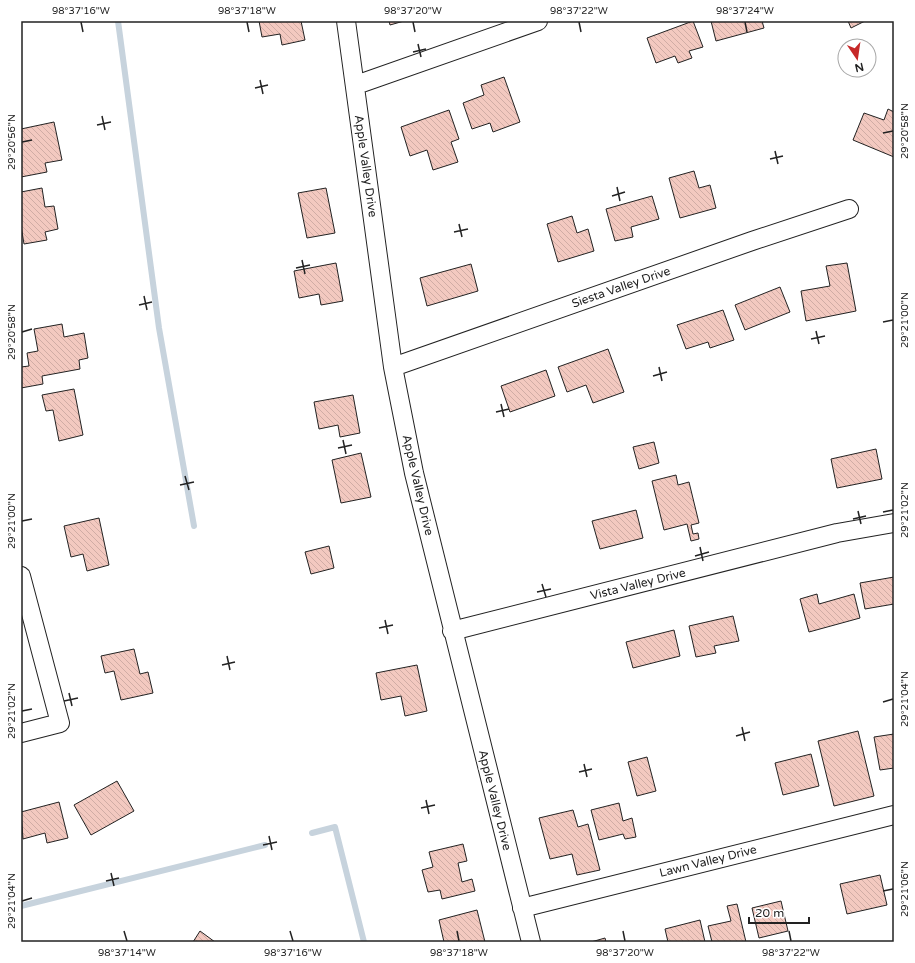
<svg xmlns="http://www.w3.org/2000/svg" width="915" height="963" viewBox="0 0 915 963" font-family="'Varela Round',sans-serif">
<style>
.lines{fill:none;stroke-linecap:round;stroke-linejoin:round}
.stream{stroke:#c7d3dd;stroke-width:6}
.building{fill:url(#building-back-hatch);stroke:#222}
.street-casing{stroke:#222;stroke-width:20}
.street{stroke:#fff;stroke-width:18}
.ticks{fill:none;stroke:#222;stroke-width:1.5}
.labels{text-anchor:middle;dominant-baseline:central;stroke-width:3;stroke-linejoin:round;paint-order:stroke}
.street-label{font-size:12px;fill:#222;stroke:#fff}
.neatline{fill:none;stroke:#222;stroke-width:1.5}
.ticks-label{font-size:10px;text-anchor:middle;fill:#222}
</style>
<defs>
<pattern id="building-back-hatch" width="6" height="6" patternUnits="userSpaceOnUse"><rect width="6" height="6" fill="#f3c9c0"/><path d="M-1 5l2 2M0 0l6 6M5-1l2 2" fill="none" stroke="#d0aca5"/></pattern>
</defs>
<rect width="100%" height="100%" fill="#fff"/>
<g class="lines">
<!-- stream -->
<path class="stream" d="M118,21L159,328L194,526
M312,833L335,827L364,942
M21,906L265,845"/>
</g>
<!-- building -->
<path class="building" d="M259,21H301L305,40L282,45L280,34L262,37Z
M389,21H404L390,25Z
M693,21L703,47L689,51L692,58L678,63L675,56L656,63L647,38Z
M711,21H762L764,28L716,41Z
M848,21H865L851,28Z
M504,77L520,122L493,132L490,123L472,129L463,103L484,95L481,85Z
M888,109L894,112V157L853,140L864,113L884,120Z
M449,110L459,139L451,142L458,162L433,170L427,150L410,156L401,127Z
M54,122L62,160L45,163L47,172L21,177V129Z
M694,171L699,188L710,185L716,208L680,218L669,178Z
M42,188L45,207L54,206L58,229L45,232L47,240L24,244L21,226V192Z
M326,188L335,233L307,238L298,193Z
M652,196L659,219L631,227L633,237L615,241L606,209Z
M572,216L577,233L588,229L594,251L558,262L547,224Z
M336,263L343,301L321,305L319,294L299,298L294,271Z
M847,263L856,311L806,321L801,291L830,286L826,266Z
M471,264L478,291L427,306L420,278Z
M780,287L790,312L745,330L735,305Z
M723,310L734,340L710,348L708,342L686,349L677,325Z
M62,324L64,337L84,333L88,358L79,360L80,369L42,376L43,384L21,388V367L29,366L27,353L38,351L34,329Z
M608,349L624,392L593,403L586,385L567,392L558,367Z
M546,370L555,396L510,412L501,386Z
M74,389L83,435L59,441L53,410L46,411L42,395Z
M353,395L360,433L340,437L338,425L319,429L314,402Z
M654,442L659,463L639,469L633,447Z
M876,449L882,479L837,488L831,459Z
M361,453L371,497L341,503L332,460Z
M676,475L678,485L689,482L699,523L691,525L693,534L698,533L699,539L691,541L687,524L664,530L652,481Z
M636,510L643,538L600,549L592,521Z
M99,518L109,565L87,571L83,554L71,557L64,526Z
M329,546L334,568L311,574L305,552Z
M894,577V604L865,609L860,583Z
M817,594L819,604L854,594L860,618L809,632L800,599Z
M733,616L739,641L714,646L716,653L696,657L689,626Z
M674,630L680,656L633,668L626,642Z
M134,649L140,674L148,672L153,693L121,700L114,671L105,673L101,656Z
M417,665L427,711L405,716L401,696L381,700L376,673Z
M858,731L874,796L834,806L818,741Z
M894,734V768L880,770L874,737Z
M811,754L819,786L783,795L775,763Z
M647,757L656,791L637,796L628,762Z
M117,781L134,811L91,835L74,805Z
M59,802L68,838L47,843L45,833L23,839L21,812Z
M619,803L623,821L632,818L636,837L625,839L623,834L599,840L591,810Z
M573,810L578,827L588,824L600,870L577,875L572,854L550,859L539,818Z
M463,844L467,861L458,863L462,882L472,879L475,891L442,899L440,890L428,892L422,870L433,867L429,852Z
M880,875L887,905L847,914L840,884Z
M781,901L788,931L759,938L752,908Z
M737,904L746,942H712L708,926L731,921L727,906Z
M477,910L485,942H444L439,920Z
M700,920L705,942H668L665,929Z
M200,931L215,942H193Z
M605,938L606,942H591Z"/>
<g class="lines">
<!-- street casing -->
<g class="street-casing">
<path id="street" d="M346,21L393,367L414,473L531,942
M356,85L538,21
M393,367L752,241L849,209
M21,576L60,723L21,733
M452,631L837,533L894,523
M522,908L894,815"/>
</g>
<!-- street -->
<use href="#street" class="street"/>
</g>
<!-- ticks -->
<path class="ticks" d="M81,22L83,32M247,22L249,32M413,22L415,32M579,22L581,32M745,22L747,32M418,44L421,57M413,52L426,49M260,80L263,94M255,88L268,85M102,116L105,130M97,125L111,122M883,133L893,131M22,142L32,140M775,151L778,164M770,159L783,156M617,187L620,201M612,196L625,192M459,224L462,237M454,232L468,229M302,260L305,274M296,268L310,265M144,296L147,310M139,305L152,302M883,322L893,320M816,331L819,344M22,332L32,329M811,339L825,336M659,367L662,381M653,376L667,372M501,404L504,417M496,412L509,409M343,440L346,454M338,448L352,445M185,476L189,490M180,485L194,482M858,511L861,524M883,512L893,510M853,519L866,516M22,521L32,519M700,547L703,561M695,556L709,552M542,584L546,597M537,592L551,589M385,620L388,634M379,628L393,625M227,656L230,670M222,665L235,662M69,693L72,706M64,701L78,698M883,702L893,699M22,711L32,709M742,727L745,741M736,736L750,732M584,764L587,777M579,772L592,769M426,800L429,814M421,808L435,805M269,836L272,850M263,845L277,842M111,873L114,886M106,881L119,878M883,891L893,889M22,901L32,898M124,931L127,941M290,931L293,941M457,931L459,941M623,931L625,941M789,931L791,941"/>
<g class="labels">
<!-- street labels -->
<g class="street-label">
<text transform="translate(366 166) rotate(82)">Apple Valley Drive</text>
<text transform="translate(621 287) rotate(-19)">Siesta Valley Drive</text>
<text transform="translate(418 485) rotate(77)">Apple Valley Drive</text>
<text transform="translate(638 584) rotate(-14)">Vista Valley Drive</text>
<text transform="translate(495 800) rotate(76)">Apple Valley Drive</text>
<text transform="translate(708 861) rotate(-14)">Lawn Valley Drive</text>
</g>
</g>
<!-- border -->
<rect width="915" height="963" fill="none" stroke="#ffffff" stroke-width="44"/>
<!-- north arrow -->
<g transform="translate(857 58) rotate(167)"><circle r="19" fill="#ffffff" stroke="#a7a7a7"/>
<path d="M0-3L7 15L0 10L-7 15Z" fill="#c62828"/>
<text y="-6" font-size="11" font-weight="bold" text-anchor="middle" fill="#222222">N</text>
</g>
<!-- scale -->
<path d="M749 917v6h60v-6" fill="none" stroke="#222222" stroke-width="2"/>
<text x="755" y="917" font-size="12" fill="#222222" stroke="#ffffff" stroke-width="3" paint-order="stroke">20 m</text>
<rect x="22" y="22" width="871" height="919" class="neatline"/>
<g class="ticks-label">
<text x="81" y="14">98°37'16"W</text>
<text x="247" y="14">98°37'18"W</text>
<text x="413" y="14">98°37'20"W</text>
<text x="579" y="14">98°37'22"W</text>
<text x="745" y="14">98°37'24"W</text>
<text transform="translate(904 131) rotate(-90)" y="4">29°20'58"N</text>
<text transform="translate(11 142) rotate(-90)" y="4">29°20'56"N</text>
<text transform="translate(904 320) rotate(-90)" y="4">29°21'00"N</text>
<text transform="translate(11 332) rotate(-90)" y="4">29°20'58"N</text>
<text transform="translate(904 510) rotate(-90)" y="4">29°21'02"N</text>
<text transform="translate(11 521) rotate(-90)" y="4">29°21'00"N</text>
<text transform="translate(904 699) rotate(-90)" y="4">29°21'04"N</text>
<text transform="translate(11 711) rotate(-90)" y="4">29°21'02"N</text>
<text transform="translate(904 889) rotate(-90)" y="4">29°21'06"N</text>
<text transform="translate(11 901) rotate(-90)" y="4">29°21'04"N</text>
<text x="127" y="956">98°37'14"W</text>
<text x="293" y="956">98°37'16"W</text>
<text x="459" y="956">98°37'18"W</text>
<text x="625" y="956">98°37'20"W</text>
<text x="791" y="956">98°37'22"W</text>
</g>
</svg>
